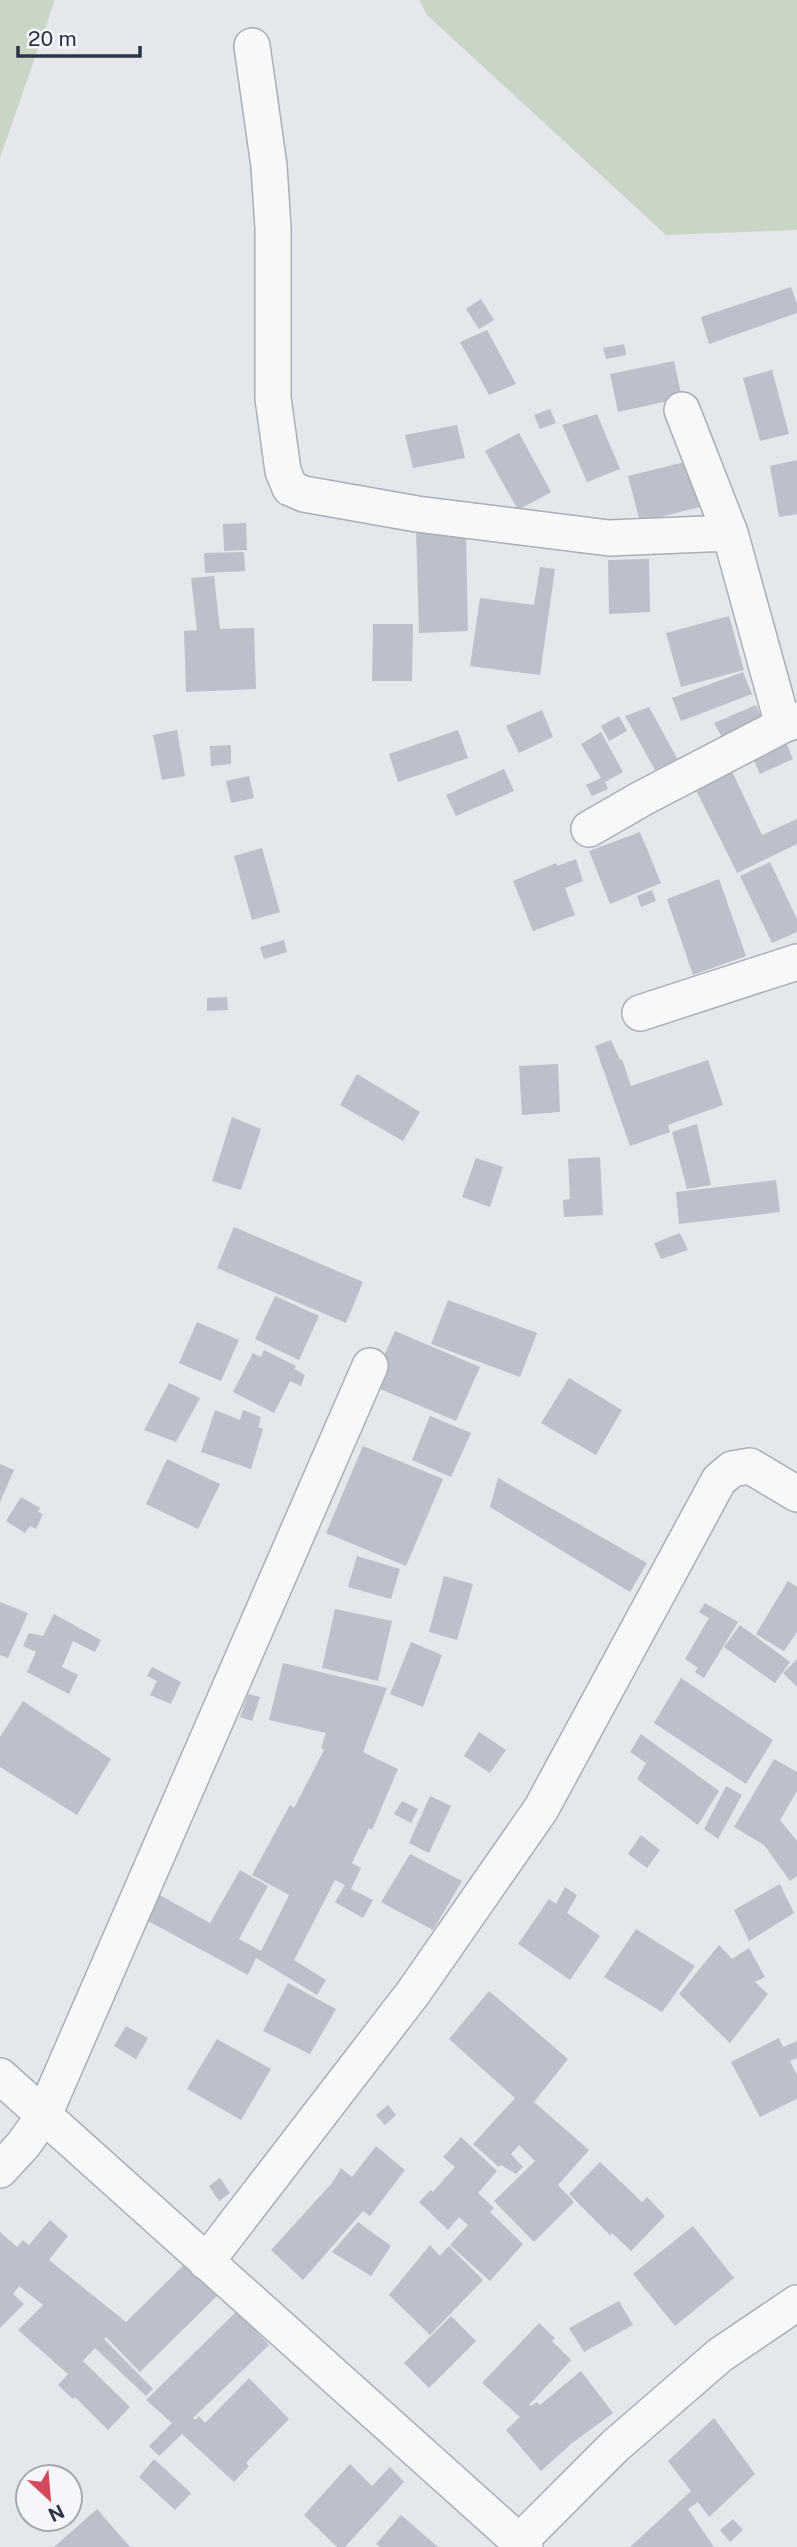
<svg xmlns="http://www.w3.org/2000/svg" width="797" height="2547" viewBox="0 0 797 2547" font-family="'Public Sans',sans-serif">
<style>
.green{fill:#c9d6c5}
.building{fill:#bbc0ca}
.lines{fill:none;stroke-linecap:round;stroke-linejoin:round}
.minor-casing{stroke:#a9aeb7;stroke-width:38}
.minor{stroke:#f7f8fa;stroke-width:35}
</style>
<rect width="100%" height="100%" fill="#e4e7ec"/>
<!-- green -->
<path class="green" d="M0,0H55L0,158Z
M419,0H797V230L666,235L427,15Z"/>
<!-- building -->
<path class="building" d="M791,287L797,304V313L709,344L701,317Z
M481,299L494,320L479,329L466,309Z
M487,330L516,384L489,395L460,342Z
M624,344L626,355L606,359L603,348Z
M674,361L682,398L618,412L610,374Z
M772,370L789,434L760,441L743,378Z
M550,409L556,423L540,429L534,415Z
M597,414L620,469L587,482L562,425Z
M457,425L465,458L413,468L405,435Z
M519,433L551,492L518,510L485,451Z
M697,459L708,505L640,522L628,476Z
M797,460V514L779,517L770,466Z
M246,523L247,550L224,551L223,524Z
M466,528L468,631L419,633L416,529Z
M244,552L245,571L205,573L204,553Z
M649,559L650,612L609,614L608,560Z
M540,567L555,569L540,675L470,666L480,598L534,605Z
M214,576L220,629L254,628L256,689L186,692L184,631L197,630L191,578Z
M729,616L744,670L681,687L666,633Z
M373,624H413L412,681H372Z
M743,672L752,694L681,721L672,698Z
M756,705L765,724L724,741L714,723Z
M649,707L678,760L655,770L625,716Z
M542,710L553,737L519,753L506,726Z
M619,716L627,731L609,741L601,726Z
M177,730L185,776L162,780L153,735Z
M458,730L468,758L398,782L389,754Z
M601,732L623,772L605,782L608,789L592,796L586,785L601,778L581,744Z
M785,740L793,759L760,774L751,754Z
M231,745V764L211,766L210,746Z
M729,765L762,835L797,819V844L737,873L693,784Z
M504,769L514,791L456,816L446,795Z
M249,776L254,798L231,803L226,781Z
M640,832L661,883L610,904L589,851Z
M262,848L280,912L252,920L234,856Z
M576,859L583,881L565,888L575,915L533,931L513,881L556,863L557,866Z
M770,862L797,919V932L772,943L740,876Z
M719,879L746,956L693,975L667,899Z
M652,890L656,901L641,907L637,896Z
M284,940L287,952L264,959L260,947Z
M227,997L228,1010L207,1011V998Z
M611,1040L620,1060L622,1059L631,1086L708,1060L723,1105L668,1125L670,1132L630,1146L595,1046Z
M558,1064L560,1112L522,1115L519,1066Z
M357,1074L420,1112L403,1141L340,1105Z
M232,1117L261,1129L241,1190L212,1181Z
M697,1124L711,1185L687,1189L672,1132Z
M600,1157L603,1215L564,1217L563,1200L570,1199L568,1159Z
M476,1158L503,1167L490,1207L462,1197Z
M776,1180L780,1212L679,1224L676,1192Z
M234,1227L363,1282L346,1323L217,1268Z
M680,1233L688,1250L661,1259L654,1243Z
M275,1296L319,1316L299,1360L255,1339Z
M448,1300L537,1333L520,1377L431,1344Z
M197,1322L239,1340L221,1381L179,1363Z
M395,1331L480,1367L456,1421L371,1385Z
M264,1350L296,1366L294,1369L305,1375L301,1386L290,1381L274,1413L233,1392L253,1353L261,1357Z
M569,1378L622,1410L596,1455L541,1423Z
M169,1383L200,1398L176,1442L144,1430Z
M215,1410L240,1420L243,1410L261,1417L258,1427L263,1429L251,1469L201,1452Z
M430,1416L471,1433L451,1477L412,1460Z
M363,1446L443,1479L406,1566L326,1533Z
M167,1459L220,1484L198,1529L146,1504Z
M0,1464L14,1470L0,1502Z
M498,1478L647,1563L630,1592L490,1507Z
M21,1497L40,1508L38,1512L43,1514L36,1529L30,1526L25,1533L6,1521Z
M357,1556L400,1569L391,1599L348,1587Z
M444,1576L473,1584L457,1640L429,1632Z
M788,1581L797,1587V1632L784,1651L756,1634Z
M0,1602L28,1613L8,1658L0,1655Z
M705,1603L738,1622L704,1678L695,1672L698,1668L685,1659L709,1618L699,1612Z
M335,1609L392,1621L378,1681L322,1668Z
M54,1614L101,1640L95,1652L73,1641L62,1667L78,1675L69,1694L27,1672L36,1652L23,1646L29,1633L43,1636Z
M740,1625L790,1662L775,1683L724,1647Z
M411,1642L442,1655L423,1707L390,1694Z
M797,1659V1687L783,1673Z
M283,1663L387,1688L363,1752L398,1769L372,1830L369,1828L352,1863L361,1868L351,1889L373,1900L363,1918L335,1902L345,1885L335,1880L294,1960L326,1980L317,1995L256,1958L248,1975L135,1914L149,1889L210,1923L240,1870L268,1886L239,1939L261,1951L289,1895L252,1875L290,1805L294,1808L324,1750L321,1748L326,1733L269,1720Z
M152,1667L181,1682L171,1704L150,1695L157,1681L147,1676Z
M681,1678L773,1740L746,1784L654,1723Z
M248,1694L260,1697L252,1721L240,1717Z
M23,1701L111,1759L77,1815L0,1767V1737Z
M479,1732L506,1750L490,1773L464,1756Z
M641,1734L719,1791L698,1825L637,1779L646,1763L630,1752Z
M774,1759L797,1772V1791L780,1820L797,1841V1876L790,1881L764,1845L734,1827Z
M726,1786L742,1795L718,1839L704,1829Z
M430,1796L451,1806L429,1853L409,1843Z
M402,1801L418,1809L411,1823L394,1814Z
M641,1835L660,1850L647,1868L628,1854Z
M410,1854L462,1881L433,1930L381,1902Z
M780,1884L794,1913L749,1941L734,1910Z
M565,1887L577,1895L567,1913L600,1936L570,1980L518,1944L549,1899L556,1904Z
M636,1929L695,1966L662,2012L604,1977Z
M719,1945L732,1959L749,1948L765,1977L755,1982L768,1994L730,2043L679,1994Z
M288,1983L336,2009L310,2054L263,2031Z
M489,1991L568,2059L534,2102L589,2150L558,2185L574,2202L534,2242L494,2201L535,2161L519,2145L511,2154L523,2167L516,2174L501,2165L499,2167L473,2144L515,2098L449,2039Z
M126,2026L148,2038L136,2059L114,2046Z
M779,2038L783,2047L797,2041V2058L790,2061L797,2075V2099L760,2117L731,2062Z
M217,2039L271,2069L241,2120L187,2089Z
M388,2105L396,2115L385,2125L376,2115Z
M461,2137L497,2171L478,2193L494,2208L490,2212L523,2244L490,2281L450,2245L468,2225L459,2217L448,2230L419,2202L431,2190L433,2192L455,2167L443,2157Z
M376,2146L405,2170L370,2216L363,2211L303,2280L271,2250L332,2183L341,2168L352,2177Z
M600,2162L642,2202L647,2197L665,2216L631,2251L612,2233L610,2235L569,2194Z
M220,2178L230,2193L219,2201L209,2186Z
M50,2220L68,2236L49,2260L126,2322L186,2263L218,2295L140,2372L106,2337L104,2339L153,2389L146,2396L95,2348L83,2361L130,2407L108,2430L75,2397L73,2399L58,2385L68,2374L18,2330L43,2305L19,2286L13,2294L24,2304L0,2328V2232L17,2247L23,2240L29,2245Z
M358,2222L391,2246L371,2276L332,2252Z
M693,2226L734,2278L675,2326L633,2274Z
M430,2245L440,2256L449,2246L483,2280L430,2335L389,2295Z
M619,2301L633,2325L584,2352L569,2328Z
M237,2311L269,2345L193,2418L195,2420L199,2416L205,2423L249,2378L289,2419L246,2463L249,2466L234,2482L182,2434L159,2456L149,2446L172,2423L146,2400Z
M451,2316L476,2341L429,2388L404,2363Z
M539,2323L555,2338L552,2341L571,2360L529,2405L531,2406L537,2402L540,2405L581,2371L613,2413L571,2444L541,2471L506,2430L520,2417L482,2383Z
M714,2418L755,2474L709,2517L698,2502L688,2509L714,2547H630L691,2491L668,2461Z
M154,2459L191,2493L175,2510L139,2477Z
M350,2464L372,2486L390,2467L404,2482L345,2547H337L304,2515Z
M97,2509L130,2547H54Z
M401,2515L438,2547H380L376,2544Z
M733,2519L743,2530L730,2542L720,2530Z"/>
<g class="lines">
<!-- minor casing -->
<g class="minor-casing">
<path id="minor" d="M252,46L269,166L273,228V398L283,471L290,488L304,494L417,514L609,538L730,533
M682,410L730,533L783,725
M589,829L641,799L783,725L797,720
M640,1013L797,962
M0,2076L525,2547
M0,2170L23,2145L43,2117L370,1366
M206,2262L413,1993L541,1809L719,1480L732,1469L750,1466L797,1494
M519,2542L615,2446L720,2355L797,2303"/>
</g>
<!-- minor -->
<use href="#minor" class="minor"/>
</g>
<!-- north arrow -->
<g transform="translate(49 2498) rotate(154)"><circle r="33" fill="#f4f6f9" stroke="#a4a8b1" stroke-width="2"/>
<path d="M0-5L12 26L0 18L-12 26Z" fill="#d1495b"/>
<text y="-10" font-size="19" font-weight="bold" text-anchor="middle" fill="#2b3445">N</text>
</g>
<!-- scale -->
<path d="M18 46v10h122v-10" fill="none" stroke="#2b3445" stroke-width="3.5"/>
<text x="28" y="46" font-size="21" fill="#2b3445" stroke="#f4f6f9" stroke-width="5" paint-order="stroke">20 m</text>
</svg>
